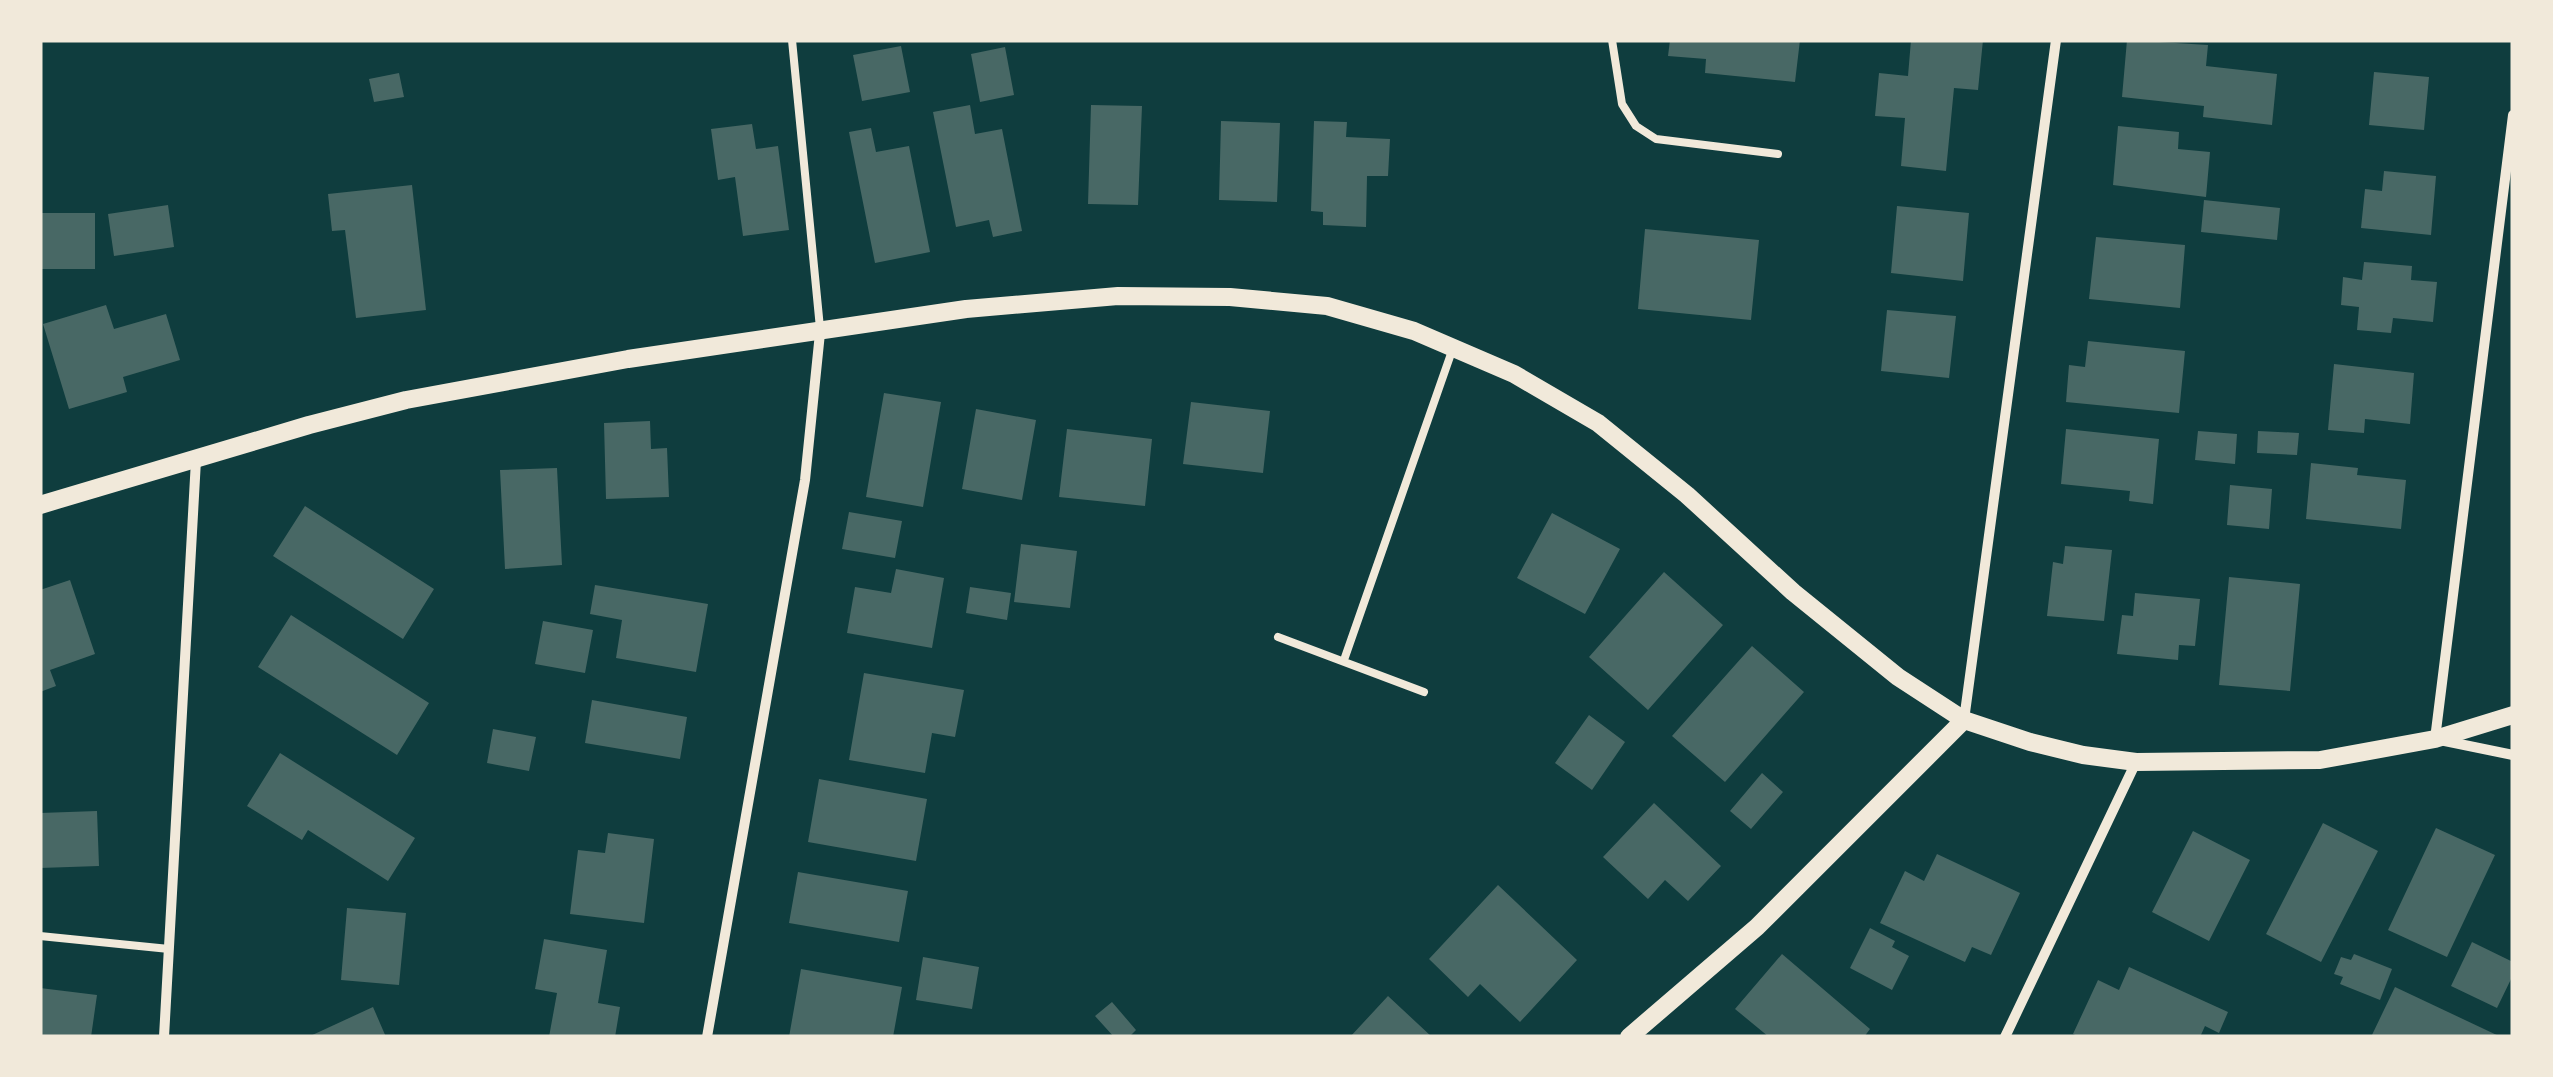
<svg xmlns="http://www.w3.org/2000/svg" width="2553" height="1077" viewBox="0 0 2553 1077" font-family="Literata,serif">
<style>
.building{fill:#486865}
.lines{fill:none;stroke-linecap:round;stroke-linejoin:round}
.service{stroke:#f1e9da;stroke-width:8}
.minor{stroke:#f1e9da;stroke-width:10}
.tertiary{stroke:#f1e9da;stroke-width:18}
</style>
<rect width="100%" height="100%" fill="#0f3d3e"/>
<!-- building -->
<path class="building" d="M1670,40H1800L1795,82L1705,73L1706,59L1668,56Z
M1911,40H1983L1978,90L1954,88L1946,171L1901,166L1905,118L1875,116L1879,73L1908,76Z
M2127,40L2208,45L2206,66L2277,74L2272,125L2203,117L2204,106L2122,97Z
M901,46L910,92L862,101L853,55Z
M1005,47L1014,95L980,102L971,54Z
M2374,72L2429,77L2424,130L2369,125Z
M399,73L404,97L374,102L369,79Z
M970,105L975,134L1002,129L1022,231L993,237L989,220L956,227L933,112Z
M1091,105L1142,106L1138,205L1088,204Z
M1221,121L1280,123L1277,202L1219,200Z
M1314,121L1347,122L1346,137L1390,139L1388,176H1367L1366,227L1323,225V212L1311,211Z
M752,124L756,149L778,146L789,230L743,236L735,177L718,180L711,129Z
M2118,126L2179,132L2178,149L2210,152L2206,197L2113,185Z
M871,128L876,152L909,146L930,252L875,263L849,132Z
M2384,171L2436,176L2431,235L2361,228L2365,189L2382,191Z
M412,185L426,310L356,318L345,230L332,231L328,194Z
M2204,200L2280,208L2277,240L2201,232Z
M168,205L174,247L114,256L108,214Z
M1897,206L1969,213L1963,281L1891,273Z
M40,213H95V269H40Z
M1645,229L1759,240L1751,320L1638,309Z
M2096,237L2185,245L2180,308L2089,299Z
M2364,262L2412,266L2411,280L2437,282L2433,322L2393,318L2391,333L2357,330L2359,307L2341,305L2343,277L2362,280Z
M106,305L114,329L166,314L180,360L123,377L127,392L69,409L43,324Z
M1887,310L1956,316L1949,378L1881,371Z
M2088,341L2185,351L2179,413L2066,402L2069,365L2085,367Z
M2334,364L2414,373L2410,424L2365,419L2364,433L2328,430Z
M884,393L941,402L923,507L866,497Z
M1191,402L1270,411L1263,473L1183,464Z
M976,409L1036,420L1022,500L962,489Z
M650,421L651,449L667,448L669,497L606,499L604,423Z
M1067,429L1152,439L1145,506L1059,497Z
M2066,429L2159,439L2153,504L2129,501L2130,491L2061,484Z
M2198,431L2237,434L2235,464L2195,460Z
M2258,431L2299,433L2297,455L2257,453Z
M2311,463L2358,468L2357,475L2406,480L2401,529L2306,519Z
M557,468L562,565L505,569L500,470Z
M2230,485L2272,489L2269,529L2227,525Z
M305,506L434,589L403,639L273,556Z
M849,512L902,521L895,558L842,549Z
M1552,513L1620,549L1585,614L1517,578Z
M1021,544L1077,551L1070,608L1014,602Z
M2065,546L2112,550L2104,621L2047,616L2053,562L2063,564Z
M896,569L944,578L932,648L847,633L855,587L891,593Z
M1664,572L1723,625L1648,710L1589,657Z
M2229,577L2300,584L2290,691L2219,685Z
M70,580L95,654L50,670L56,686L40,692V590Z
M595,585L708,604L696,672L616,658L622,620L590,614Z
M970,587L1011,593L1007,620L966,613Z
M2135,593L2200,599L2195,646L2179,645L2178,660L2117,654L2122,615L2133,616Z
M291,615L429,703L397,755L258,667Z
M543,621L593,630L585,673L535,664Z
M1752,646L1804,692L1725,782L1672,736Z
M864,673L964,690L955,737L932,733L925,773L849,760Z
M592,700L687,717L680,759L585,743Z
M1589,715L1625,742L1592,790L1555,763Z
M493,729L536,737L529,771L487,763Z
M280,753L415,838L388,881L308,830L302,840L247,806Z
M1762,773L1783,792L1751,829L1730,811Z
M819,779L927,799L916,861L808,842Z
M1654,803L1721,866L1688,901L1665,880L1648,899L1603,857Z
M97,811L99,866L40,868V813Z
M2323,823L2378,851L2321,962L2266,934Z
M2436,828L2495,855L2447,957L2388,930Z
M2193,831L2250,860L2209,941L2152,912Z
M608,833L654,839L644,923L570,914L578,850L605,853Z
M1937,854L2020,893L1991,955L1972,947L1965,962L1880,923L1905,871L1924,881Z
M798,872L908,891L899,942L789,923Z
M1498,885L1577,960L1520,1022L1480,984L1468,997L1429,959Z
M347,908L406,913L399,985L341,980Z
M1870,928L1895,941L1892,947L1909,956L1892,990L1850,968Z
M544,939L607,950L598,1003L620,1007L615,1037H549L557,993L535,989Z
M2472,942L2513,962V975L2497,1008L2451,986Z
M1782,954L1870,1029L1864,1037H1769L1735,1009Z
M2354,954L2392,969L2380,1000L2340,984L2343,977L2334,974L2341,957L2351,960Z
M923,957L979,967L972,1009L916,1000Z
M2129,967L2228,1012L2219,1033L2205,1026L2200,1037H2080L2073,1034L2098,980L2119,990Z
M801,969L902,987L893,1037H789Z
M2395,987L2501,1037H2371Z
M40,988L97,995L91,1037H40Z
M1388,996L1432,1037H1350Z
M1112,1002L1136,1030L1129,1037H1114L1095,1016Z
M373,1007L386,1037H308Z"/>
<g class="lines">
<!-- service -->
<path class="service" d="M792,40L820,328
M1612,40L1622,104L1636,126L1656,139L1778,154
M1278,637L1424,692
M1344,660L1453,348
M40,936L169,949"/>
<!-- minor -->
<path class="minor" d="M2513,115L2435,739L2513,755
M1964,720L2056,40
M164,1037L196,460
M707,1037L805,480L820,333
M2005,1037L2136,762"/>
<!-- tertiary -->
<path class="tertiary" d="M40,505L309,425L406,400L628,359L966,309L1118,296L1230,297L1327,306L1414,331L1514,374L1598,423L1687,495L1793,592L1898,677L1964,720L2030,742L2083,755L2136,762L2320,760L2435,739L2513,715
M1629,1037L1757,927L1964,720"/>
</g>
<!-- border -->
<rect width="2553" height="1077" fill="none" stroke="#f1e9da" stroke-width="85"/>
</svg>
